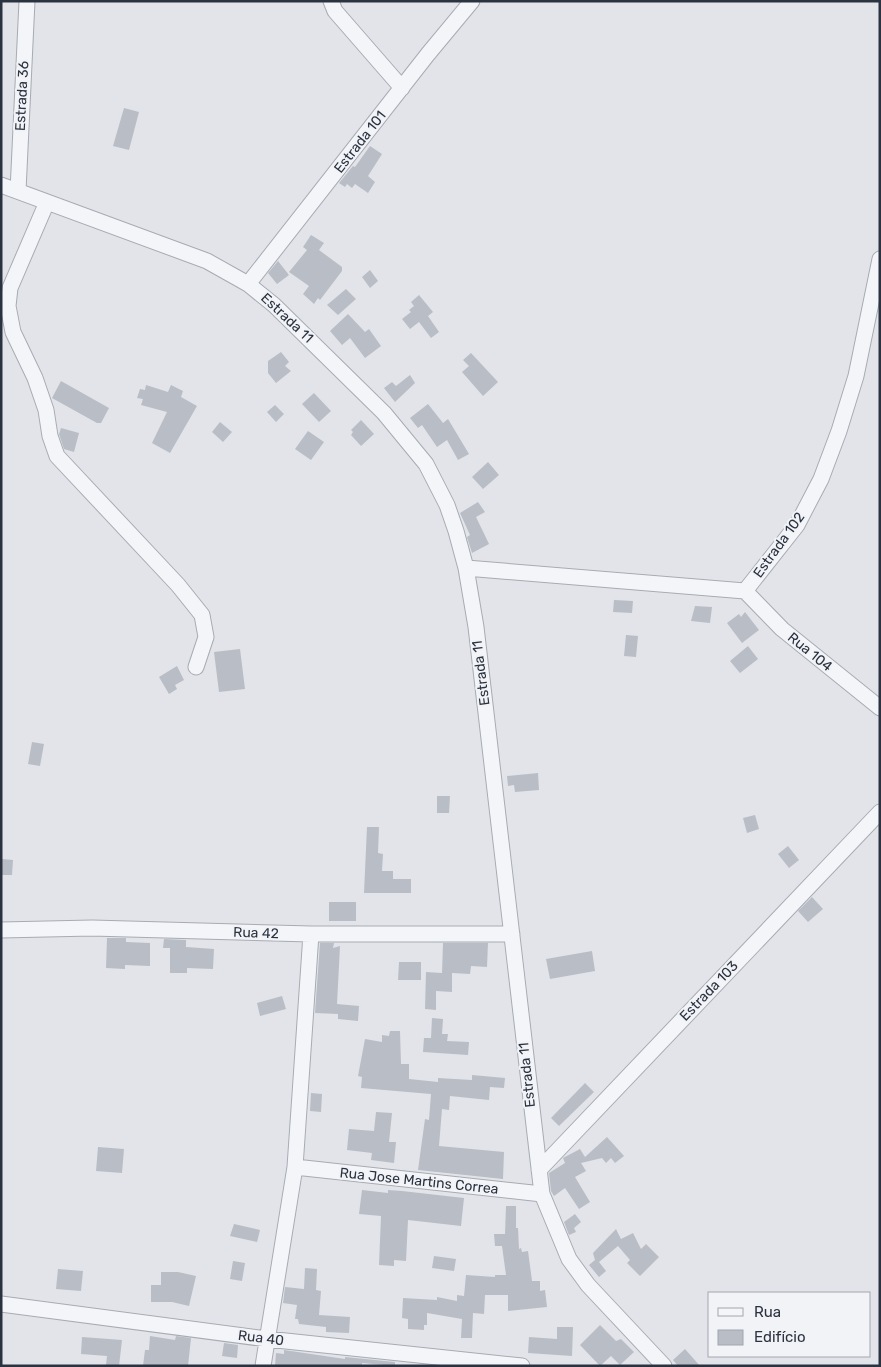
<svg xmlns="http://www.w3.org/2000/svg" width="881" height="1367" viewBox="0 0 881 1367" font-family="Rubik,sans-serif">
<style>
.building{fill:#b9bdc6}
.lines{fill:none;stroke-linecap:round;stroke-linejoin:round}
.street-casing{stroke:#a7abb3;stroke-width:17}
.street{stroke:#f4f5f8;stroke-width:15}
.labels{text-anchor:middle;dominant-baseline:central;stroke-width:4;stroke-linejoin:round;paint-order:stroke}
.street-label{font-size:14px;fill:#2b3240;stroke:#f1f3f7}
</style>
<rect width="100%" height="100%" fill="#e2e4e9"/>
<!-- building -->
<path class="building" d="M124,108L139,112L129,150L113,146Z
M370,146L382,154L368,176L375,182L368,193L355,184L352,188L347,184L345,187L339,183L353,166L355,167Z
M311,235L324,243L319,250L342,267V271L320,300L318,298L314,304L303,294L309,286L289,272L307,250L303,247Z
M278,261L289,275L277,284L268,273Z
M370,270L378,281L370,288L362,277Z
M346,289L356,299L338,315L327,305Z
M419,295L433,312L428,316L439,332L431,338L419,322L410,329L402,319L411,312L409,310L414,306L411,302Z
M348,314L365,332L369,329L381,346L365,358L350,338L342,345L330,331Z
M281,352L289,362L285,366L291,371L276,383L268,373V361Z
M471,353L498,382L483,396L462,372L469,366L463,360Z
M410,375L415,383L395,402L384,388L392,382L396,386Z
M61,381L109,408L101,423H97L52,398Z
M146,385L168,392L171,385L183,391L181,397L197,406L170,453L152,443L167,412L141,405L143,399L137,398L140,389L145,390Z
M314,393L331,411L319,422L302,404Z
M428,404L443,423L448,419L469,454L458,460L447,440L437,447L422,425L418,428L410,418Z
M275,405L284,414L276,422L267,412Z
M361,420L374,434L361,446L351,435L353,432L351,430Z
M220,422L232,432L223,442L212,432Z
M61,428L79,433L74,452L64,449L59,434Z
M308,431L324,442L311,460L295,449Z
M488,462L499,475L483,489L472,477Z
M478,502L485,512L476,517L489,544L472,553L467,537L470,535L460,513Z
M614,600L633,601L632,613L613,612Z
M695,606L712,607L710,623L691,621Z
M745,612L759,630L742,643L727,623L739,614L741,617Z
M626,635L638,636L636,657L624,656Z
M748,646L758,659L740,673L730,661Z
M240,649L245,689L219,692L214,652Z
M177,666L184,680L175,685L177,689L169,694L159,677Z
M32,742L44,744L40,766L28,764Z
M538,773L539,790L515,792L514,785L508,786L507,776Z
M437,796H450L449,813H437Z
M755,815L759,829L747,833L743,818Z
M367,827H379L378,853L383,854L382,871H393V879H411V893H364Z
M788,846L799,860L789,868L778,854Z
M2,859L13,860L12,875H1Z
M812,897L823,909L808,922L798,911Z
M329,902H356V921H329Z
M107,938H126V942L150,943V966L125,965V969L106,968Z
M164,939L186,940V947L214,949L213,969L187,968V973H170V948H163Z
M320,943H334L333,948L340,946L337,1004L359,1006L358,1021L338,1019V1014L315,1013Z
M443,943H488L487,967L471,966L470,974L452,973V992L436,991V1010L425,1009L426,972L442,973Z
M592,951L595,971L550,979L546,959Z
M399,962H421V980H398Z
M282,996L286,1009L260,1016L257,1003Z
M432,1018L443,1019L442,1034H448L447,1041L469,1042L468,1055L423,1052L424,1038H431Z
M390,1031H400L401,1064H409V1079L438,1082V1078L472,1080V1075L505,1078L504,1088L490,1087L489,1100L450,1096L449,1110L442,1109L439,1146L504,1152L503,1179L418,1170L425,1119L429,1120L431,1094L361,1088L362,1077L358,1076L365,1039L382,1042V1035L389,1036Z
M585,1083L594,1092L559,1126L551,1118Z
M311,1093L322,1094L321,1112L310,1111Z
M376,1112L392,1113L389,1142H396L394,1163L371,1160L372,1153L347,1150L349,1129L374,1131Z
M607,1137L624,1156L615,1163L611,1158L606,1163L602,1158L581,1163L586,1171L575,1177L590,1202L579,1209L565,1188L554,1196L551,1191L549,1173L565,1163L563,1158L580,1149L585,1157Z
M98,1147L124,1149L122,1173L96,1171Z
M362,1190L388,1193V1190L402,1191L464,1198L461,1226L408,1220L406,1261L394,1260V1266L379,1265L381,1216L359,1214Z
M506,1206H516V1228H518L519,1249L521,1248L522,1252L528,1251L532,1281H540V1291L545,1290L547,1307L508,1311V1295H485L484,1314L473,1313L472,1338H461L462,1319L427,1313V1325H424V1330L408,1329V1319L402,1318L403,1298L437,1300V1297L457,1301V1295L464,1296L466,1275L495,1277V1275H506L502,1246H495L494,1234H505Z
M575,1214L581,1222L574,1228L576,1232L569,1235L564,1222Z
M234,1224L260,1230L257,1242L230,1236Z
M616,1229L621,1239L633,1233L641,1249L646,1244L659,1257L640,1276L627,1263L630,1260L618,1246L599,1262L606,1271L599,1277L589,1265L595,1260L593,1253Z
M434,1256L456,1259L454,1271L432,1268Z
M233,1261L245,1263L242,1281L230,1279Z
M305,1268L317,1269L316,1290L321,1291L319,1315L350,1317L349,1333L326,1332V1327L299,1324L298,1319H295L297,1305L283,1303L285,1287L304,1289Z
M58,1269L83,1271L81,1291L56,1289Z
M161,1272H178L196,1276L189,1306L172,1302H151V1285H161Z
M600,1325L616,1341L621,1339L634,1352L620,1365L611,1356L600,1366L580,1345Z
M557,1327H573L572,1356L528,1353L529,1337L557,1339Z
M150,1336L175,1340L176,1336L191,1338L188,1366H143L145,1350H149Z
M82,1337L122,1340L119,1366L106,1365L107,1356L81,1354Z
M224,1343L238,1345L237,1358L222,1356Z
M685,1349L700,1366H678L673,1360Z
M284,1350L345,1359V1357L395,1362V1366L362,1363V1366H275L276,1353L284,1354Z"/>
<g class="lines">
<!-- street casing -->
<g class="street-casing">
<path id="street" d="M331,1L335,11L402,88
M1,185L207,261L248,284L274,305L384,413L426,464L447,505L456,531L466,568L476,627L542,1194L569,1259L588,1285L664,1366
M18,191L27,1
M47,202L10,288L8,306L13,332L35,378L46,410L50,436L57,456L178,585L202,615L206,637L196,667
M248,284L428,54L472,1
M466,568L745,591
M745,591L797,525L821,479L839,431L856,376L880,259
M745,591L782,629L880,708
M1,930L92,928L311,934H512
M295,1167L542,1194
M539,1170L880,812
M1,1304L267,1339L522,1366
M263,1366L295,1167L311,934"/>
</g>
<!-- street -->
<use href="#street" class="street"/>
</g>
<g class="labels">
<!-- street labels -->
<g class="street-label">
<text transform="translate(22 96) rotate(-87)">Estrada 36</text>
<text transform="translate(360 142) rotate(-52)">Estrada 101</text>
<text transform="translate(287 318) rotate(43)">Estrada 11</text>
<text transform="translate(779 545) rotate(-54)">Estrada 102</text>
<text transform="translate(810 652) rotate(39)">Rua 104</text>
<text transform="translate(481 673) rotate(-97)">Estrada 11</text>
<text transform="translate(256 933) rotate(2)">Rua 42</text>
<text transform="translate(709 991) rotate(-46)">Estrada 103</text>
<text transform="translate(527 1075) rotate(-96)">Estrada 11</text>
<text transform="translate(419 1181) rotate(6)">Rua Jose Martins Correa</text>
<text transform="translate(261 1338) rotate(7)">Rua 40</text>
</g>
</g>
<!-- border -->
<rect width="881" height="1367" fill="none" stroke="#2b3240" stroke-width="5"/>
<!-- legend -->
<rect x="708" y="1292" width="162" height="65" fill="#f1f3f7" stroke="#a2a6ae"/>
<rect x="718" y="1308" width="25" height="8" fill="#f4f5f8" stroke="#a2a6ae"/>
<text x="754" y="1317" font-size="15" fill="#2b3240">Rua</text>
<rect x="718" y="1330" width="25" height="15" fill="#b9bdc6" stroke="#a2a6ae"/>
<text x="754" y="1342" font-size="15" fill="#2b3240">Edifício</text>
</svg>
